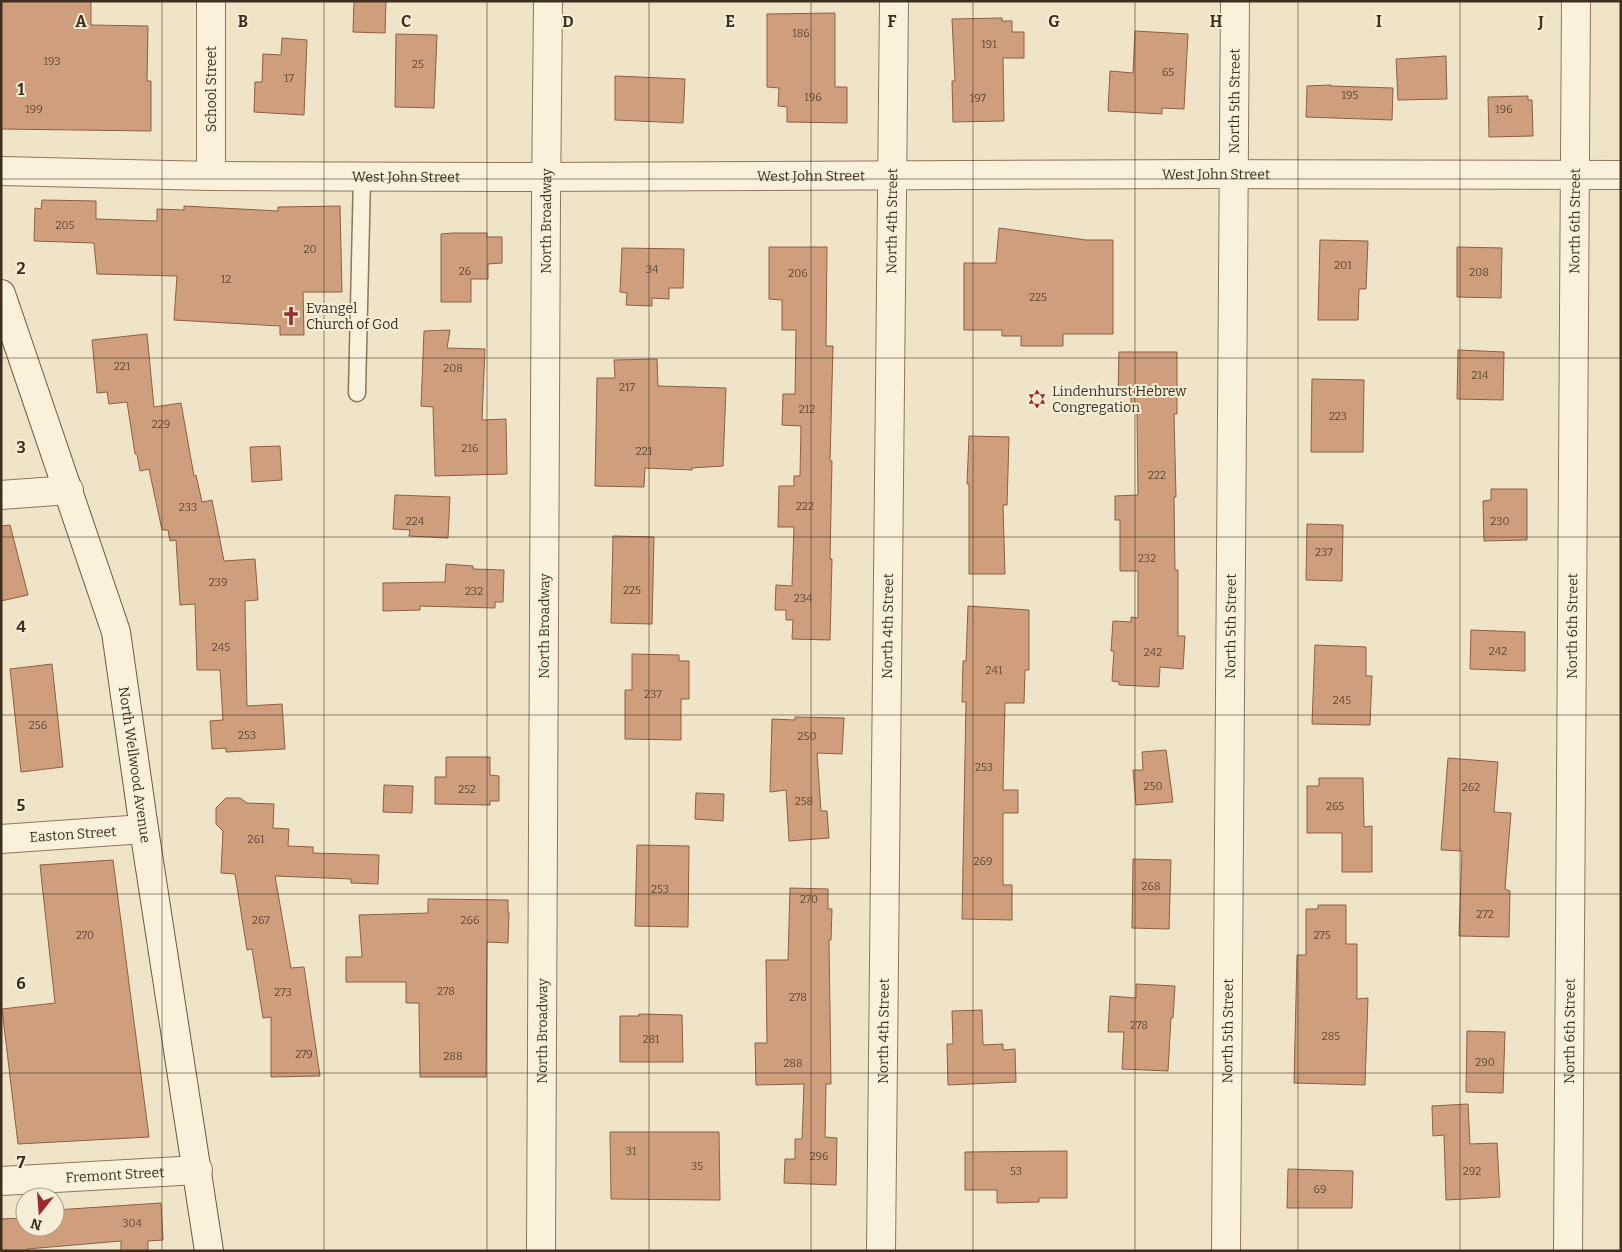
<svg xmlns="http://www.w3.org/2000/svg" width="1622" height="1252" viewBox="0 0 1622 1252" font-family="Bitter,serif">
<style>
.building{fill:#cf9f7d;stroke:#8d5f41}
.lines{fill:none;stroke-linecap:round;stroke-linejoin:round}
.service-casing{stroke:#8d765c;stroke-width:19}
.minor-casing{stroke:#8d765c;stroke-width:30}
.secondary-casing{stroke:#6f573f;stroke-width:30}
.service{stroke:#faf1dc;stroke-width:16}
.minor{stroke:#faf1dc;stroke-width:28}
.secondary{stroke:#faf1dc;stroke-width:28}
.grid{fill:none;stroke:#3d2e20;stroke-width:1;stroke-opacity:0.55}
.labels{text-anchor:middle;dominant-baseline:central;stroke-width:4;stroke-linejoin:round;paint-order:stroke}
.number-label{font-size:11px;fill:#624a37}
.street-label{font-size:14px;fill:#3d2e20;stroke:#f7eed8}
.poi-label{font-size:14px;fill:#3d2e20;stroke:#f7eed8;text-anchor:start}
.grid-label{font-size:16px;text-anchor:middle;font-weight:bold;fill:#3d2e20;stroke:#f7eed8;stroke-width:4;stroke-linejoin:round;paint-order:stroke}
</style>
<rect width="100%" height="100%" fill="#f0e4c8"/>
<!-- building -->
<path class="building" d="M1,1H91V25L148,26L147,81H151V131L1,129Z
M354,1H386L385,33L353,32Z
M835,13V87H847V123L787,122V107L778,106L779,88L767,87V14Z
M1002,18V21H1012V32H1024V58H1003L1004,121L953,122L952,81H955L952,19Z
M1135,31L1188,34L1184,109L1162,108V114L1108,111L1110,71L1133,73Z
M396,34L437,35L434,108L395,107Z
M282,38L307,40L304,115L254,112L255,82H262L263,54L281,55Z
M1446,56L1447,99L1398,100L1396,59Z
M615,76L685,79L683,123L615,120Z
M1331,85L1330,86L1393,88L1392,120L1306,117L1307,86Z
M1528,96V100H1532L1533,136L1489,137L1488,97Z
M42,200L96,201V219L157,221V209L184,210V206L278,211V207L340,206L342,292H303L304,335H280V326L174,320L177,276L97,274L94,243L34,241L35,208L41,209Z
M999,228L1086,240H1113V334H1063V346H1021V336H1002V330H964V263H996Z
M452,233H487V237H502V263L488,264V279H471V302H441V234Z
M1320,240L1368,241L1366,289H1359L1358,320H1318Z
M769,247H827L826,346H833L830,461H832L830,559H832L830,640L792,639L793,620H786V610H775L776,585L792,586L794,527H778L779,486H794V476H800L801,426L782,425L783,394H795L796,330H782V300L769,299Z
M1457,247L1502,248L1501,298L1457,297Z
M622,248L684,249L683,288H669V299L652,298V306L626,305L627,293L620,292Z
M450,330L447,348L485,349L482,420L506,419L507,474L435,476L433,407L421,406L424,331Z
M147,334L154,407L181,403L194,476L196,475L202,502L212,500L224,561L255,559L258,600L245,601L247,706L282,704L285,749L226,752V748L212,749L210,721L223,720L220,670H197L195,604L180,605L176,540L170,541L168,530H162L149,469L140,471L137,454H135L127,402L109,404L107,392L97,393L92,340Z
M1458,350L1504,352L1503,400L1457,399Z
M1119,352H1177V414H1174L1176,497H1174L1175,570H1178V636H1185L1183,669L1160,667L1159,687L1119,685V682L1112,681L1114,651H1111L1113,621L1131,622V617L1138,618V571H1120V520H1115V496L1138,495L1137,413H1131V395H1118Z
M657,359L658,386L726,388L723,466L692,468V470L645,468L644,487L595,486L597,378H615L614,360Z
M1312,379L1364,380L1363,452H1311Z
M969,436L1009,437L1007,505H1003L1005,574H969V484H967Z
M280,446L282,480L252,482L250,447Z
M1491,489H1527V540L1484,541L1483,501L1491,500Z
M395,495L450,497L448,538L409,536L410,530L393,529Z
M1307,524L1343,525L1342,581L1306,580Z
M10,525L28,595L1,601V526Z
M613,536L654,537L652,624L611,623Z
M446,564L473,566V569L504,570L503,602H495V608L420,606V610L383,611V583L445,582Z
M968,606L1029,610V670H1025L1024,703H1005L1003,790H1018V813H1003V885H1012V920L962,919L966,702H962L963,661H966Z
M1471,630L1525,632V671L1470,669Z
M1315,645L1366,647V676H1372L1370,725L1312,724Z
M632,654L679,655V661H689V699H681V740L625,739V690H632Z
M52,664L63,767L21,772L10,669Z
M795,717L844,718L842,754L817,753L821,811H827L829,838L789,841L786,790L770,792L772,719L795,720Z
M1166,750L1173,802L1136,805L1133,770H1143L1142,752Z
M446,757H490V775L499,776V801H490V805L435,804V777H446Z
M1448,758L1498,762L1494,812L1511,813L1505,889L1510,891L1509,937L1459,936L1462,851L1441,850Z
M1319,778H1363L1364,827L1372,826V872H1342V833H1307V786H1319Z
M384,785L413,786L412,813L383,812Z
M696,793L724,794L723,821L695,819Z
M226,798H240L247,803L274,804L273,828L289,829L288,846L313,847V853L379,855L378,884L351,883V879L275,876L291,968L304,967L320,1076L271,1077V1017L263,1018L252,949L247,950L235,874L221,873L223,831L216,824V808Z
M637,845L689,846L688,927L635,926Z
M1133,859L1171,860L1169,929L1132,928Z
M113,860L149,1137L18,1144L2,1009L55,1003L40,865Z
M790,888L828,889V909H832L831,940H829L831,1084H826L825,1137L837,1138L836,1185L784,1183L785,1159H795V1139H802L804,1084L756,1085L755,1043H767L766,960H788Z
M428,899L508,900V912H509L508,943L487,942L486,1077H420L419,1007V1003H406V982H346V957H362L359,915L428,913Z
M1318,905H1346V944H1357V999L1368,998L1365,1085L1294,1083L1297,955H1306V909H1318Z
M1136,984L1175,986L1173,1018H1171L1168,1071L1122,1069L1124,1032H1108L1110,996L1136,998Z
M982,1010L983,1045L1003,1044V1050L1015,1049L1016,1082L948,1085L947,1044H953L952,1011Z
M639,1014L682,1015L683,1062H620V1016H639Z
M1467,1031L1505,1032L1503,1093L1466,1092Z
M1468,1104L1470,1144L1497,1143L1500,1197L1446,1200L1444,1135L1433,1136L1432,1106Z
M610,1132H719L720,1200L611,1199Z
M1067,1151V1198H1039V1202L997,1203V1190H965V1152Z
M1288,1169L1353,1171L1352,1208H1287Z
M161,1203L163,1240L148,1241V1251H121V1241L27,1249V1251H1V1219L25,1218V1227H55V1210Z"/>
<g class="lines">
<!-- service casing -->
<g class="service-casing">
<path id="service" d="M357,393L362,177"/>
</g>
<!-- minor casing -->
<g class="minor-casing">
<g id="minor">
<path id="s1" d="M1,171L211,176L524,177L1210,174L1621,175"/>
<path d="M211,176V1"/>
<path d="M1,495L69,490"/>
<path id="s2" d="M1,839L144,829"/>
<path id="s3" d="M1,1181L198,1170"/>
<path id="s4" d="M541,1251L546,199L548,1"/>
<path id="s5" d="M881,1251L894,1"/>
<path id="s6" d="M1226,1251L1235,1"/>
<path id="s7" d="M1568,1251L1576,1"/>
</g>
</g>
<!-- secondary casing -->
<g class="secondary-casing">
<g id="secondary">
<path id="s8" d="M1,294L116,632L144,829L209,1251"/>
</g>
</g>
<!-- service -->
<use href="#service" class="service"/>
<!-- minor -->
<use href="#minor" class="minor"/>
<!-- secondary -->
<use href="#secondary" class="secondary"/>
</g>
<!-- grid -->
<path class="grid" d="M162,1V1251M324,1V1251M487,1V1251M649,1V1251M811,1V1251M973,1V1251M1135,1V1251M1298,1V1251M1460,1V1251M1,179H1621M1,358H1621M1,537H1621M1,715H1621M1,894H1621M1,1073H1621"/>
<!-- icons -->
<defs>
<g id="church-bare" transform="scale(1.5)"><path d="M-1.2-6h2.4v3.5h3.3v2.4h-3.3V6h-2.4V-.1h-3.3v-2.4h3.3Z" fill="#9e2a2b" stroke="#f7eed8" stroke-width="2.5" paint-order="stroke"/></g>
<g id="synagogue-bare" transform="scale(1.5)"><path d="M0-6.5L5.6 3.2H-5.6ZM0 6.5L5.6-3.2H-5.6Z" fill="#9e2a2b" stroke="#f7eed8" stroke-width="2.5" paint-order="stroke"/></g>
</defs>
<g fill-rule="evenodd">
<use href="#church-bare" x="291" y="316"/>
<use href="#synagogue-bare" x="1037" y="399"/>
</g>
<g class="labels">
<!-- number labels -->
<g class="number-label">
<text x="801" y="33">186</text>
<text x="989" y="44">191</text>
<text x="52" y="61">193</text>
<text x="418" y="64">25</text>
<text x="1168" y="72">65</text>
<text x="289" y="78">17</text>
<text x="1350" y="95">195</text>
<text x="813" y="97">196</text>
<text x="978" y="98">197</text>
<text x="34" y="109">199</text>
<text x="1504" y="109">196</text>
<text x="65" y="225">205</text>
<text x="310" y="249">20</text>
<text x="1343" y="265">201</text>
<text x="652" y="269">34</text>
<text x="465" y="271">26</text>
<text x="1479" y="272">208</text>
<text x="798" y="273">206</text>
<text x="226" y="279">12</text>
<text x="1038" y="297">225</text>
<text x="122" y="366">221</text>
<text x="453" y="368">208</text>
<text x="1480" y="375">214</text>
<text x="627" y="387">217</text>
<text x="807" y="409">212</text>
<text x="1338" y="416">223</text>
<text x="161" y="424">229</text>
<text x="470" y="448">216</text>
<text x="644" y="451">221</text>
<text x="1157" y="475">222</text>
<text x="805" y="506">222</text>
<text x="188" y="507">233</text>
<text x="415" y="521">224</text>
<text x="1500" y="521">230</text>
<text x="1324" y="552">237</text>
<text x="1147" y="558">232</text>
<text x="218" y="582">239</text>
<text x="632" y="590">225</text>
<text x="474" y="591">232</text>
<text x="803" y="598">234</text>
<text x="221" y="647">245</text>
<text x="1498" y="651">242</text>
<text x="1153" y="652">242</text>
<text x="994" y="670">241</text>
<text x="653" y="694">237</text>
<text x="1342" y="700">245</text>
<text x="38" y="725">256</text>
<text x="247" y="735">253</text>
<text x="807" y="736">250</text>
<text x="984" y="767">253</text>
<text x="1153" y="786">250</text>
<text x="1471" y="787">262</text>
<text x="467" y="789">252</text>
<text x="804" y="801">258</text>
<text x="1335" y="806">265</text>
<text x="256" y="839">261</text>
<text x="983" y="861">269</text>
<text x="1151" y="886">268</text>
<text x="660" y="889">253</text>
<text x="809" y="899">270</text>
<text x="1485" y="914">272</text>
<text x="261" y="920">267</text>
<text x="470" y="920">266</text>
<text x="85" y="935">270</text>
<text x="1322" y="935">275</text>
<text x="446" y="991">278</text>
<text x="283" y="992">273</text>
<text x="798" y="997">278</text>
<text x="1139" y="1025">278</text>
<text x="1331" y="1036">285</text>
<text x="651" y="1039">281</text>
<text x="304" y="1054">279</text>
<text x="453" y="1056">288</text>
<text x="1485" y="1062">290</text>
<text x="793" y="1063">288</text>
<text x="631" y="1151">31</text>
<text x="819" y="1156">296</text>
<text x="697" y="1166">35</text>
<text x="1016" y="1171">53</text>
<text x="1472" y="1171">292</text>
<text x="1320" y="1189">69</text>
<text x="132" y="1223">304</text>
</g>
<!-- street labels -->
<g class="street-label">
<text transform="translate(211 89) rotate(-90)">School Street</text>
<text stroke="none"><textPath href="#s6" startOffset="1150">North 5th Street</textPath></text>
<text stroke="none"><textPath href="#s1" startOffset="1215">West John Street</textPath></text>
<text stroke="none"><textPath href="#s1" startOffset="810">West John Street</textPath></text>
<text stroke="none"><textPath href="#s1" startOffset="405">West John Street</textPath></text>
<text stroke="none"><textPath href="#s4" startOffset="1030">North Broadway</textPath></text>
<text stroke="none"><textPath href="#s5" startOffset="1030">North 4th Street</textPath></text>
<text stroke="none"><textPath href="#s7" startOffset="1030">North 6th Street</textPath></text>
<text stroke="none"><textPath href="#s4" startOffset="625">North Broadway</textPath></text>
<text stroke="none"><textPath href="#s5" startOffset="625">North 4th Street</textPath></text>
<text stroke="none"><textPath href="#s6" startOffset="625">North 5th Street</textPath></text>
<text stroke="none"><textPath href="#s7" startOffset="625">North 6th Street</textPath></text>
<text stroke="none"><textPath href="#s8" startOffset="491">North Wellwood Avenue</textPath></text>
<text stroke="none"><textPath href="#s2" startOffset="72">Easton Street</textPath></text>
<text stroke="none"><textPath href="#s4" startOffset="220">North Broadway</textPath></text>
<text stroke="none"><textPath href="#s5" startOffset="220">North 4th Street</textPath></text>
<text stroke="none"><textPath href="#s6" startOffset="220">North 5th Street</textPath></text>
<text stroke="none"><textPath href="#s7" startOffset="220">North 6th Street</textPath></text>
<text stroke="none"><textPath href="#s3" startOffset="114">Fremont Street</textPath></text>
</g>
<!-- poi labels -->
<g class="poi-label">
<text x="306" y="308">Evangel<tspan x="306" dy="16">Church of God</tspan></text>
<text x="1052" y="391">Lindenhurst Hebrew<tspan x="1052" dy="16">Congregation</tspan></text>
</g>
</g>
<g class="grid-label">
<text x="81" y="27">A</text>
<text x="243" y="27">B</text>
<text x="406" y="27">C</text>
<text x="568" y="27">D</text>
<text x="730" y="27">E</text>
<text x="892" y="27">F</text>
<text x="1054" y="27">G</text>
<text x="1216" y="27">H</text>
<text x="1379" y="27">I</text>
<text x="1541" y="27">J</text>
<text x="21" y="95">1</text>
<text x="21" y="274">2</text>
<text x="21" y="453">3</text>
<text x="21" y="632">4</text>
<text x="21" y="811">5</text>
<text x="21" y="989">6</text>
<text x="21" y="1168">7</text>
</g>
<!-- border -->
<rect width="1622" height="1252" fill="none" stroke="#3d2e20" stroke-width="5"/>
<!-- north arrow -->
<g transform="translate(40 1212) rotate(197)"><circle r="24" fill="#f7eed8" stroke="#ada18e"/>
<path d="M0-4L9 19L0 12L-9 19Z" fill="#9e2a2b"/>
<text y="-8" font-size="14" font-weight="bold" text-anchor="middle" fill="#3d2e20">N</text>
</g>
</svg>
